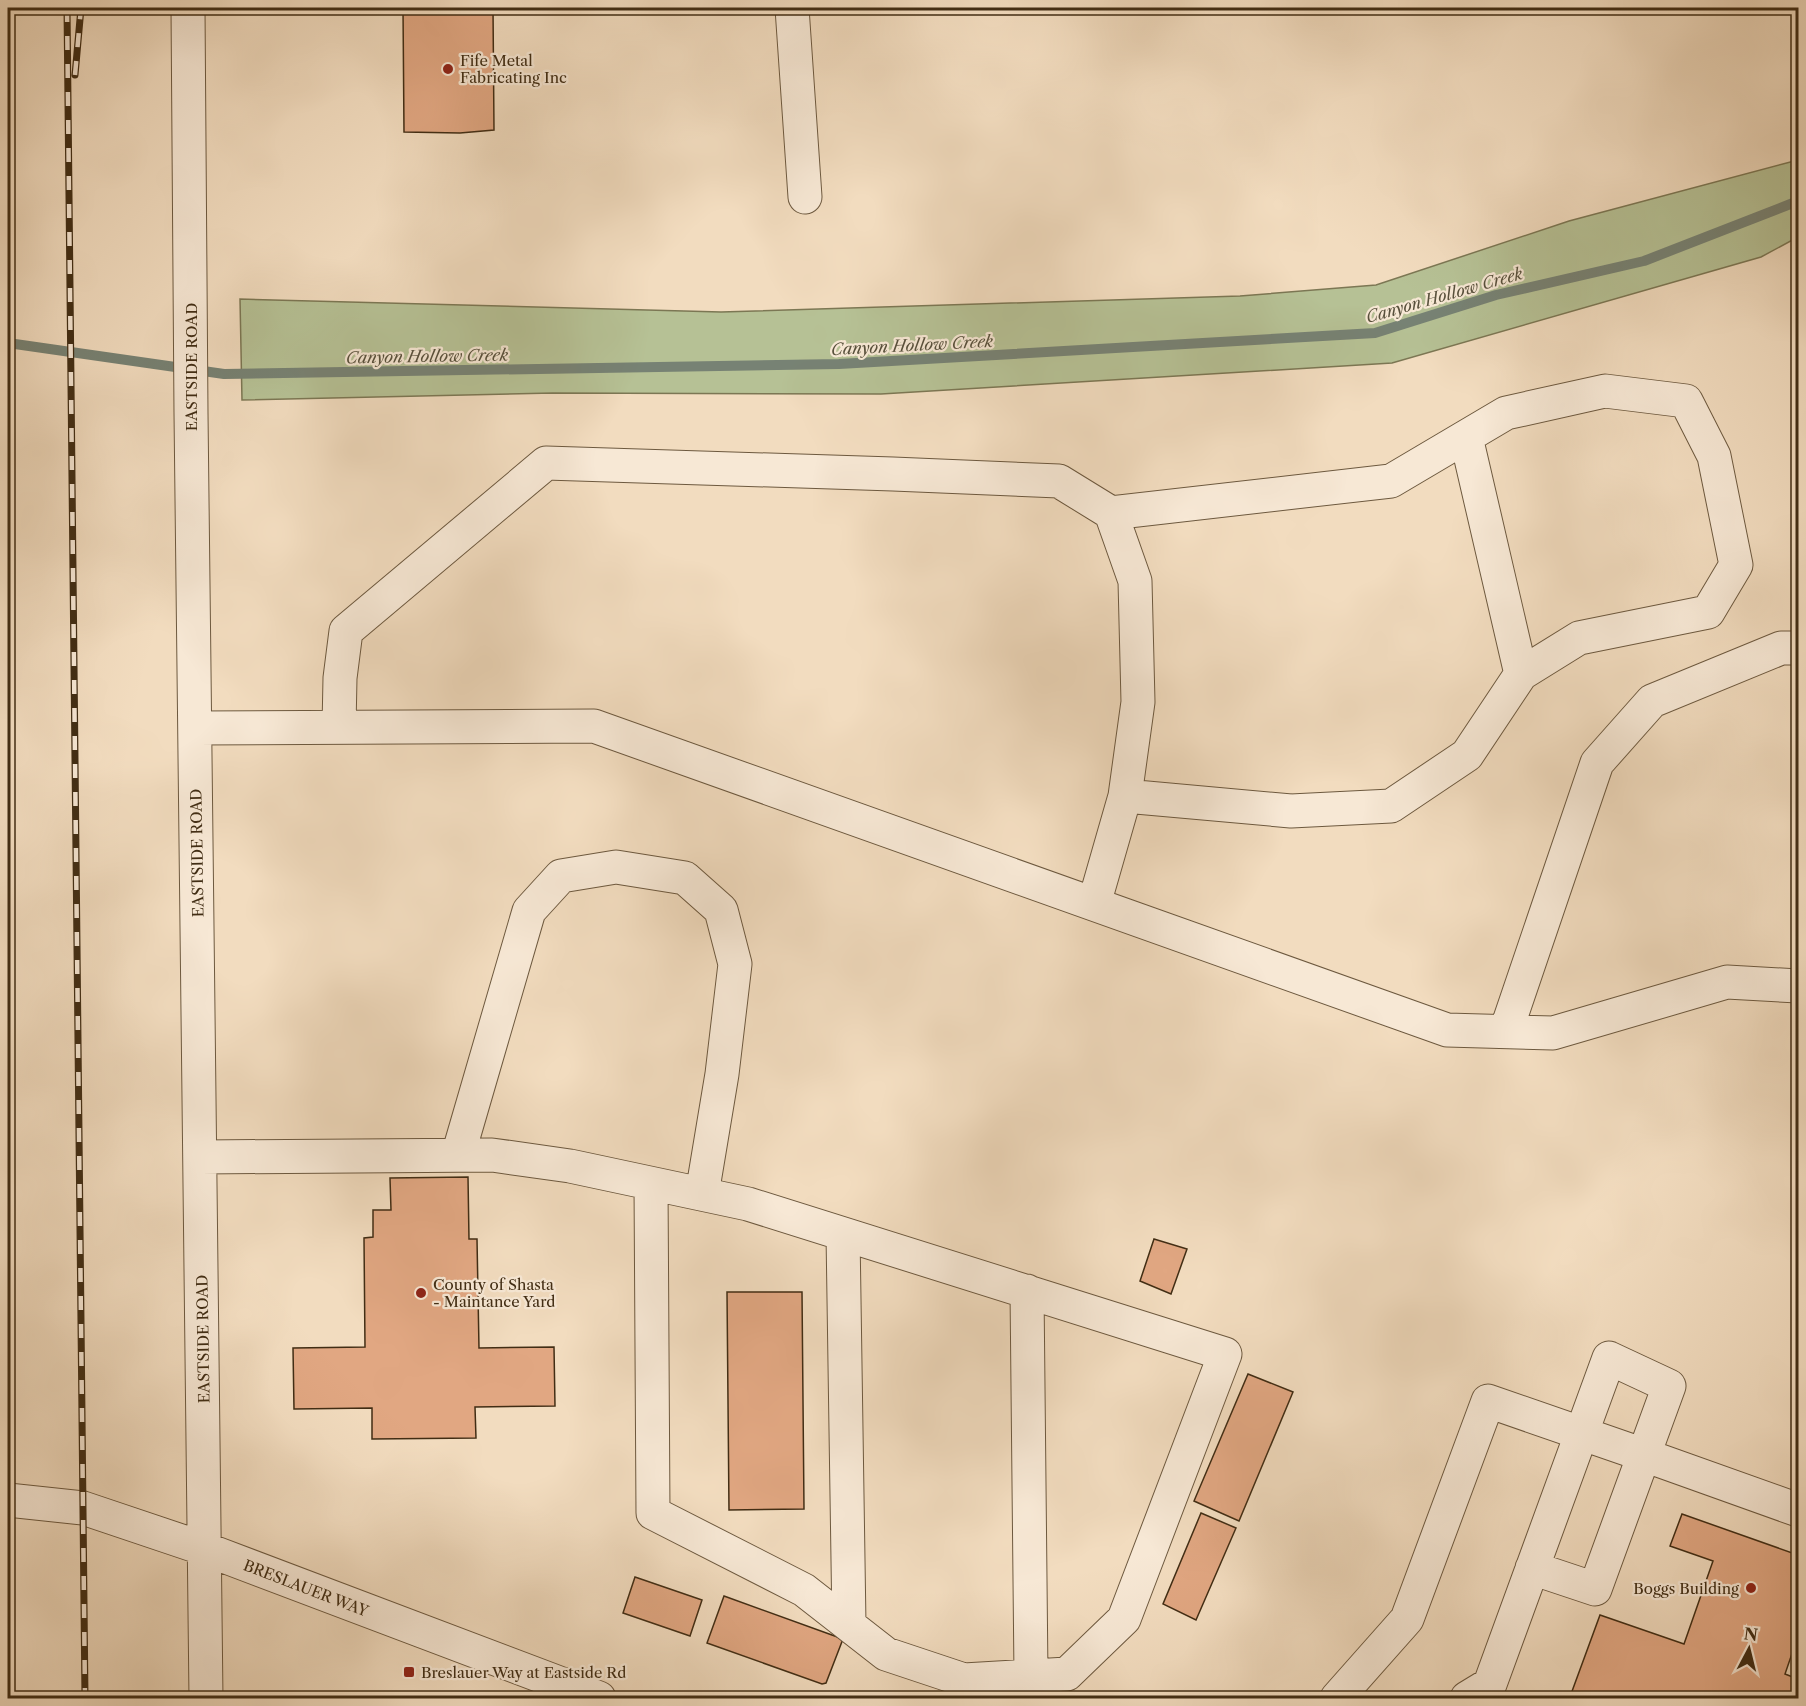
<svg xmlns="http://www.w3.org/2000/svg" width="1806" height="1706" viewBox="0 0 1806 1706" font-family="'Libre Caslon Text',serif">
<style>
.green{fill:#b6c195;stroke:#7c7754;stroke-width:1.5}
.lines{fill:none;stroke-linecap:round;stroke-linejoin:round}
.stream{stroke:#778274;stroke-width:10}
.building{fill:#e1a782;stroke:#412d14;stroke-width:1.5}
.minor-casing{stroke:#6d593f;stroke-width:35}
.minor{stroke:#f7e8d5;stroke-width:33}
.rail-casing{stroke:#412d14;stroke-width:7}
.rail{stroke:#f7e8d5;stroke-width:4.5;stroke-dasharray:14;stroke-linecap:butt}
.poi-dot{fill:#8f2418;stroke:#f7e8d5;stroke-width:2}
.labels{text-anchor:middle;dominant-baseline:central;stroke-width:4.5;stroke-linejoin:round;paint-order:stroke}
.poi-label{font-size:15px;fill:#412d14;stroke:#f7e8d5;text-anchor:start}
.street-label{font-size:15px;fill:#412d14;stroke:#f7e8d5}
.water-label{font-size:16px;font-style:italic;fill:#58503c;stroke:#f7e8d5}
</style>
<rect width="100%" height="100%" fill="#f2dcbf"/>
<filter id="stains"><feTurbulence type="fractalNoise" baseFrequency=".00333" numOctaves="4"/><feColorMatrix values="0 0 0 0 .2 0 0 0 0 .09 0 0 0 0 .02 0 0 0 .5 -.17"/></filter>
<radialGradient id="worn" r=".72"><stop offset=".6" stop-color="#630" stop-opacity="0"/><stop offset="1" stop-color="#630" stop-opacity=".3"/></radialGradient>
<!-- green -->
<path class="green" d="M1798,160V237L1761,257L1392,363L881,394L553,393L242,400L240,299L721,312L1240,296L1376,285L1569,221Z"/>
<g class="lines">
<!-- stream -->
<path class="stream" d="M8,343L224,374L839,364L1375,333L1496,295L1644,261L1798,201"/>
</g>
<!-- building -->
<path class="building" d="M403,8H493L494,130L460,133L404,132Z
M468,1177L469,1239H477L479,1348L554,1347L555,1406L475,1407L476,1438L372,1439V1408L294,1409L293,1348L365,1347L364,1238L373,1237V1210H391L390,1178Z
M1154,1239L1187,1249L1171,1294L1140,1281Z
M727,1292H802L804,1509L729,1510Z
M1248,1374L1293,1392L1239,1521L1194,1501Z
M1201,1513L1236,1528L1196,1620L1163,1604Z
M1682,1514L1798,1555V1636L1785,1674L1798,1679V1698H1584L1571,1694L1600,1615L1684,1644L1713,1561L1670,1546Z
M635,1577L702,1600L690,1636L623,1613Z
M724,1596L843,1639L826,1683L822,1684L707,1643Z"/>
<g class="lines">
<!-- minor casing -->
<g class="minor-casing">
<path id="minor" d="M188,8L191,413L206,1698
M792,8L805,197
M1466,437L1521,674
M1111,513L1391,481L1506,413L1605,391L1686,401L1714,456L1736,565L1708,612L1579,638L1521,674L1467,755L1391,806L1291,811L1125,796
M339,727L340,678L346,631L546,463L893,474L1059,481L1111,513L1135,581L1138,702L1125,796L1094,904
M195,728L594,726L1447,1030L1553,1033L1727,982L1798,986
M1506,1031L1597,763L1652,701L1781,648H1798
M458,1155L529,911L561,876L616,867L685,878L721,910L735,964L722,1074L702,1194
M201,1157L492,1155L570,1166L748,1204L1225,1354L1124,1619L1067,1674L964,1680L886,1654L804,1590L653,1513L651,1184
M843,1234L849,1625
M1027,1291L1031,1676
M8,1500L83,1508L205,1549L599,1698
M1337,1698L1407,1619L1488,1401L1644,1455L1798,1510
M1467,1698L1490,1684L1609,1358L1669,1386L1595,1589L1532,1568"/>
</g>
<!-- minor -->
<use href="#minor" class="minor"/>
<!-- rail casing -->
<g class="rail-casing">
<path id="rail" d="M67,8L85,1698
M75,75L81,8"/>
</g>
<!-- rail -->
<use href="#rail" class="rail"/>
</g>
<!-- markers -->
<g class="poi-dot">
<circle cx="448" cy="69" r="6"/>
<circle cx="421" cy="1293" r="6"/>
<circle cx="1751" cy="1588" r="6"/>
<rect x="403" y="1666" width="12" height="12" rx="3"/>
</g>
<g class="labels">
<!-- poi labels -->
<g class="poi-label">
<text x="460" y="60">Fife Metal<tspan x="460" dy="17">Fabricating Inc</tspan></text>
<text x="433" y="1284">County of Shasta<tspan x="433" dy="17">- Maintance Yard</tspan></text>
<text x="1739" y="1588" text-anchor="end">Boggs Building</text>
<text x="421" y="1672">Breslauer Way at Eastside Rd</text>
</g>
<!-- street labels -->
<g class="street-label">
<text transform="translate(191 367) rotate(-90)">EASTSIDE ROAD</text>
<text transform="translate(197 853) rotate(-91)">EASTSIDE ROAD</text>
<text transform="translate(203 1339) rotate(-91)">EASTSIDE ROAD</text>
<text transform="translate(306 1588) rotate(21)">BRESLAUER WAY</text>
</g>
<!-- water labels -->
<g class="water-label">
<text transform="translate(1444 295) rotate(-16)">Canyon Hollow Creek</text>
<text transform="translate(912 345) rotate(-3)">Canyon Hollow Creek</text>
<text transform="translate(427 356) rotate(-1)">Canyon Hollow Creek</text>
</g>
</g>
<!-- margin -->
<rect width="1806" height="1706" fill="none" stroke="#f2dcbf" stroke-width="30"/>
<rect x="9" y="9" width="1788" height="1688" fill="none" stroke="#412d14" stroke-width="3"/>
<rect x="15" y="15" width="1776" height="1676" fill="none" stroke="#412d14" stroke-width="1.5"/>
<!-- north arrow -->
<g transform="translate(1749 1649) rotate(7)" stroke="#f7e8d5" stroke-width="4.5" paint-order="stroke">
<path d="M0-4.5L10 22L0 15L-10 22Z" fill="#412d14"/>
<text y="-9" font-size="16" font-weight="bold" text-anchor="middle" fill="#412d14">N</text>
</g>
<rect width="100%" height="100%" filter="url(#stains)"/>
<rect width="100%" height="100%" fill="url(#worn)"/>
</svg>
